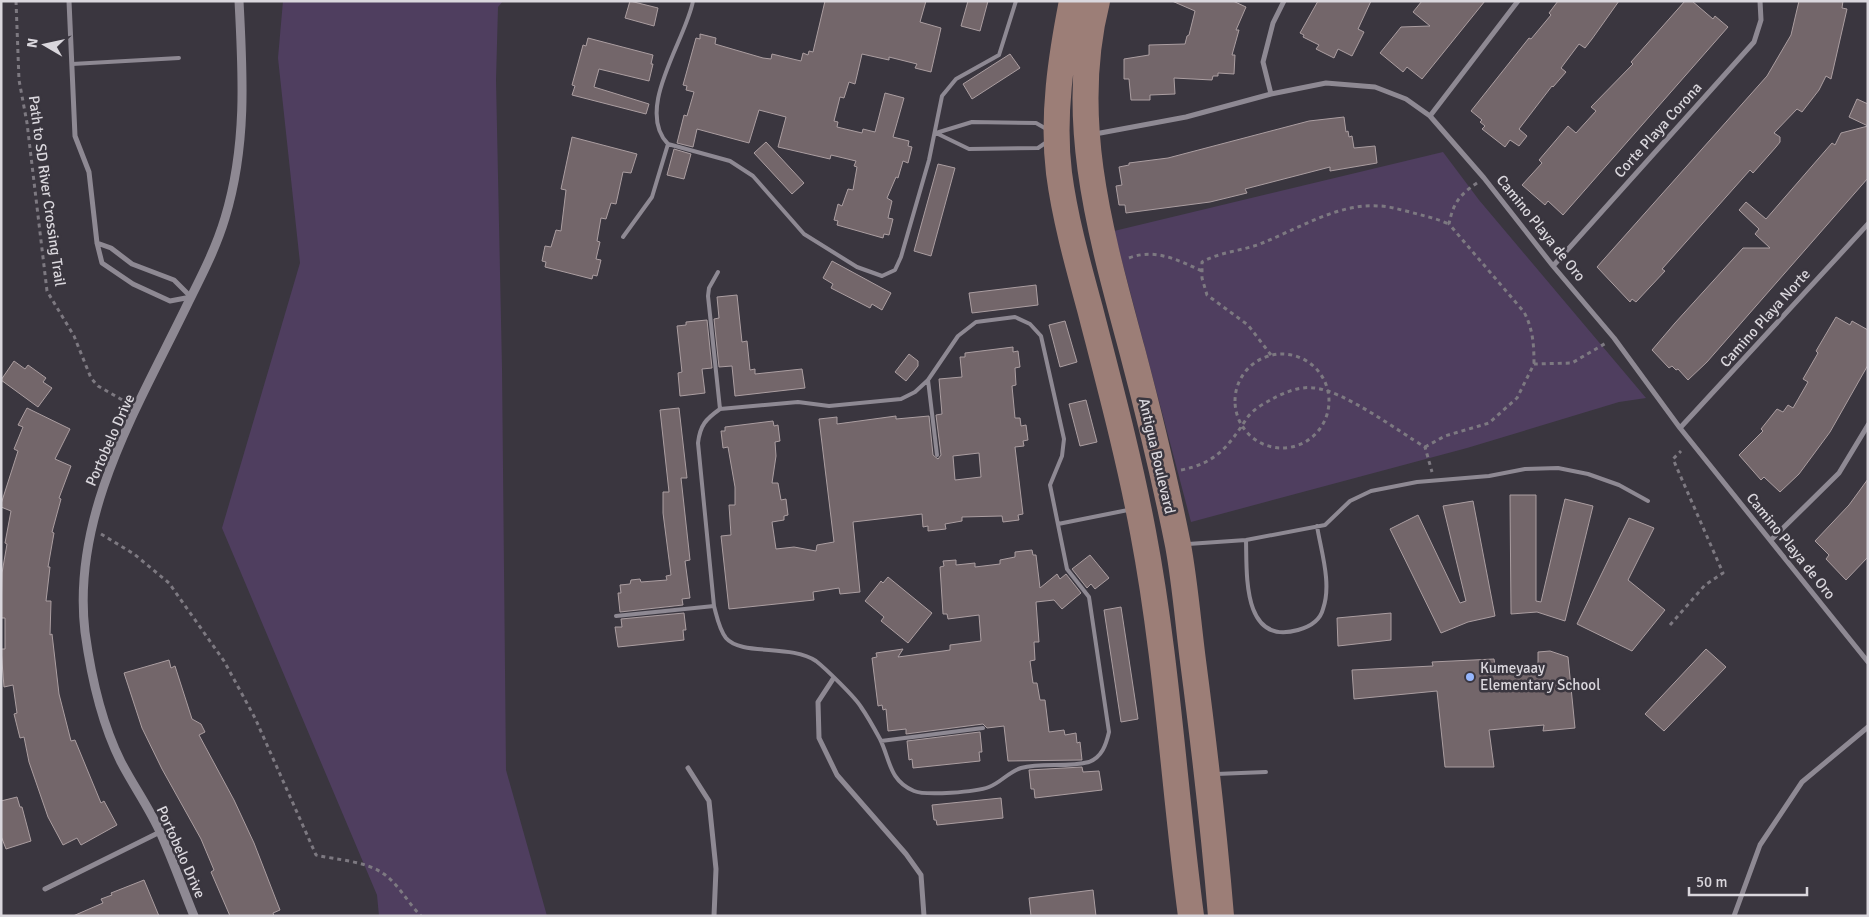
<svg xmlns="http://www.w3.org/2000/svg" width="1869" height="917" viewBox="0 0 1869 917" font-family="Signika,sans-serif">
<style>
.green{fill:#4f3e5f}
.building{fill:#73666a;stroke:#ab9ea1;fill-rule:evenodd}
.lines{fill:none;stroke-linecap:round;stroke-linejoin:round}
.path{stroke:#7d7981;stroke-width:3;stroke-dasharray:4 4;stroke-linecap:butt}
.service{stroke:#8e8993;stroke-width:4}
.minor{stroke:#8e8993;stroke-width:5}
.tertiary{stroke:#8e8993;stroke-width:9}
.secondary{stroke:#9c7e77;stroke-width:26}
.poi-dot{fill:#96b6fd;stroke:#3a363f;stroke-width:2}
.labels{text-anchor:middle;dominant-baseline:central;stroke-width:5;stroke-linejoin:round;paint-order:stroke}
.street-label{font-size:15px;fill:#dad7dd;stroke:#3a363f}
.poi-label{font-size:15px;fill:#dad7dd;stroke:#3a363f;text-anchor:start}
</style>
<rect width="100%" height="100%" fill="#3a363f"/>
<!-- green -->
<path class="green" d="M283,1H503L498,7L496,80L502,368L506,770L547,916H379L377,895L222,528L300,263L278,58Z
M1443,152L1479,200L1646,398L1619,402L1467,448L1191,522L1114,231Z"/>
<!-- building -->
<path class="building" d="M630,1L658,8L654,26L625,18Z
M825,1H926L920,22L941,28L931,72L915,68L917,64L889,57V60L862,54L855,84L849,82L844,98L840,97L834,121L838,122L837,127L862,133L863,129L875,132L885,93L904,98L893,137L909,141L908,146L912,147L908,163L903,161L898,178L896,177L887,198L892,201L888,218L893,219L889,235L884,234L883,238L837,225L838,221L834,220L838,204L842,206L848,189L853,190L857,167L854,166L856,161L831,155L830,159L778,147L786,117L759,110L749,143L697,129L693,147L677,143L684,115L687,116L694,92L686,90L687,86L683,85L696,38L700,39V34L716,38L715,44L763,58L771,59L772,54L801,61L803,53L808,55L809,51L813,52Z
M968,1H988L980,31L961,26Z
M1172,1H1233L1246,7L1236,30H1239L1232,55H1235L1234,74L1218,73V76H1213L1212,80L1174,78L1175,94L1150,95V100H1131L1129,79H1124V59L1149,55V45L1185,44L1187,36L1189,35L1195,11Z
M1318,1H1371L1358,29L1364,32L1352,56L1338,49L1334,58L1316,49L1319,45L1303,37L1304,35L1300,33Z
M1422,1H1485L1422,79L1407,67L1403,72L1380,53L1401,27L1430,26L1413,12Z
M1558,1H1619L1592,39L1585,48L1579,44L1561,68L1566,72L1553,87L1552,86L1519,129L1527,136L1519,146L1510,140L1505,147L1482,129L1485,126L1480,122L1482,120L1471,111L1529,38L1531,39L1551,15L1549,13Z
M1685,1H1692L1713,19L1715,16L1728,27L1563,215L1548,201L1545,205L1522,185L1542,163L1539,160L1568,126L1576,133L1596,111L1591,107L1633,64L1631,62Z
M1799,1H1843L1842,8L1847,9L1831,79L1826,76L1819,90L1802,112L1797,109L1774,133L1780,137V142L1776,147L1753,173L1750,170L1662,269L1665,271L1636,302L1632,299L1630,302L1597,267L1767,76L1791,35Z
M588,38L653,55L651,64H653L649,81L599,69L594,87L649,104L646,114L572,95L575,86L572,85L583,45L586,46Z
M1010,54L1020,68L972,99L963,84Z
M1857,99L1868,104V178L1707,362L1688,380L1678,369L1676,370L1672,366L1669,368L1652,350L1675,323L1743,248H1770L1755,234L1759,229L1739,210L1746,202L1766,219L1832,143L1835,145L1841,133L1868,126L1849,117Z
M1344,117L1346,132L1348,131L1349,137L1352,136L1354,148L1375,146L1377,163L1330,171V167L1245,189L1247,193L1210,202L1126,213L1125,205H1119L1116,186L1122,185L1119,167L1129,165V163L1168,158L1309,121Z
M572,137L637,154L631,173L623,172L616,204L611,203L606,219L601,218L597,241L600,242L596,259L601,260L597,276L593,275L592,279L545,267L546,262L542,261L545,246L551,247L556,230L561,231L566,190L561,189Z
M766,142L804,183L792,194L754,153Z
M674,149L691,154L684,179L667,175Z
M938,164L955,168L931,256L914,251Z
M832,261L891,293L882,310L872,304L870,308L831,288L833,284L823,278Z
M1036,285L1038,305L972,313L969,293Z
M737,295L742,342L747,341L750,370L755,369V374L802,369L805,388L735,396L732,366L719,367L714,319L719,318L717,297Z
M1836,317L1850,325L1852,321L1868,330V365L1830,432L1799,474L1780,492L1764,477L1761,480L1739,455L1763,431L1761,429L1777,409L1783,412L1788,405L1793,408L1808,382L1803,379L1818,353L1816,351Z
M707,320L712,368L702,369L705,393L680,396L678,373L682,372L677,326L686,325V322Z
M1065,321L1077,362L1060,367L1049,325Z
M1013,347V352L1018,351L1020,367L1015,368L1016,385L1012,386L1015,418H1020L1021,426L1026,425L1028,440L1023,441L1024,446L1015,447L1023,514L1018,515L1019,520L1003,522L1002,516L962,517V521L945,524L946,529L928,531V526L923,527L922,514L853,522L860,592L840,594L839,588L813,592L814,600L729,609L721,536L731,535L729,505H735V487L728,447L723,448L721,431H725V427L773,421L774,426L778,425L780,441L775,442L776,456L772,483H778L781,500L786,499L788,515L784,516V520L772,522L776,549L794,547L816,551L817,545L834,542L819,419L837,417V424L896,416V419L929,416L933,455L938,459L941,455L936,415L942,414L939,379L962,377L960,357H965V353ZM979,453L981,477L955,480L953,456Z
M909,354L918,361V366L906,381L895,372Z
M14,361L25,369L28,365L46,378L43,382L52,388L38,407L1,380Z
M1086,400L1097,442L1080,446L1069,404Z
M27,408L70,429L55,459L71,466L59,498L61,499L52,532L54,533L48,567H50L46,601H51L50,635L52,634L59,694L71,741L75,740L101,803L104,801L117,825L81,845L77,838L63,845L48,817L29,762L24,737L20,738L14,714L17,713L13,685L4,687L1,649H5V618H1L2,573L7,544L5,543L11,511L1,507V504L18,451L14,449L23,427L18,425Z
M679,408L687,478H681L690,560L685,561L690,598L682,599L683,605L620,612L618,593H621L620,585L630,584L631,580L640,579L641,582L667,580L666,576L671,575L663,513V492H669L660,410Z
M1868,479V557L1846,580L1826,559L1829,555L1815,541L1849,505Z
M1510,495H1536V601L1541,602L1565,499L1593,506L1565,621L1537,612L1511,614Z
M1473,501L1495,616L1468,622L1441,633L1390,529L1418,515L1460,603L1466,601L1443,506Z
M1629,518L1654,528L1628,580L1665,610L1632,651L1577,624Z
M1032,550L1033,555H1036L1040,588L1057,574L1060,579L1066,574L1081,593L1062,609L1054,600L1036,602L1039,642H1034L1035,660L1030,661L1033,683H1037L1040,700H1045L1049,732L1064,730L1065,735L1076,733L1077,743L1080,742L1082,760L1008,761L1004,726L987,728L983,724L906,734V729L888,731L886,709L883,710L882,705L878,706L872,658L877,657L876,653L903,649L898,657L943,651L950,650V645L981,641L979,615L948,619L947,614H943L940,567L944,566L943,561L956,560V565L975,563V567L1000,564V560L1015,557V552Z
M1090,555L1109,578L1095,589L1091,584L1087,588L1072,569Z
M888,577L932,613L908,643L881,621L884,617L865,601L881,581L883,583Z
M1121,607L1138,719L1121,722L1104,610Z
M684,613L686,630H683L684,640L618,647L615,627H622L621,619Z
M1391,613V640L1338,646L1337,618Z
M1706,649L1726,667L1664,731L1645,714Z
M1550,651L1568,657L1575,728L1543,731L1544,725L1489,730L1494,767H1445L1437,691L1354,699L1352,670L1433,666L1432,662L1494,659L1496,673L1538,669V652Z
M169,660L171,668L175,666L192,719L201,724L205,732L199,735L234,800L254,843L280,910L273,913L274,916H230L211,872L214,870L201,839L162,769L142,728L124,673Z
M980,732L982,752H979L980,761L913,768L912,759L909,760L907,741Z
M1082,767L1083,772L1099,771L1102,790L1035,798L1034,789H1031L1029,770Z
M17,797L20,807H22L31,841L6,849L1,836V801Z
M1001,798L1003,818L937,825L936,820H934L932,805Z
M144,880L159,916H73L103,903L101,899L112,895L111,893Z
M1093,890L1096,916H1031L1029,898Z"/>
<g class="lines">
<!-- path -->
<path class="path" d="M16,1L19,80L27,123L47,291L74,336L91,378L98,386L126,402
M1477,183C1459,195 1453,204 1449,224L1524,312C1533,329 1534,345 1534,364
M1129,258C1155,248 1178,260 1202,271
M1235 401a47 47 0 1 1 94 0a47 47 0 1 1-94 0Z
M1271,355L1248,325L1207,295L1202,278V262C1220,252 1241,251 1260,244C1298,229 1338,203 1379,206C1388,206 1397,209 1406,211C1421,215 1435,218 1449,224
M1425,447L1445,436L1489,423L1517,398L1534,364L1572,363L1606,343
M1181,470C1216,463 1228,447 1247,418C1253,409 1265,403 1274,398C1286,392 1300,386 1314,388C1343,390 1398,431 1425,447L1432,472
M101,534L134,554L169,583L224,661L255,718L316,855C337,860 366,861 384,874C399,885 408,903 421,916
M1670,625L1705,585L1723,573L1673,459L1681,451"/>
<!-- service -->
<path class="service" d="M72,64L179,58
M972,122L1036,123L1057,135L1038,148L969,149L936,133Z
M668,144L730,161L753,176L804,234L857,267L882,276L895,270L901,257L929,160L942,96L956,79L999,55L1016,1
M623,237L652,197L668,144C634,109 686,40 693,1
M718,272L709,288L708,296L720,409C706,419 700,425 698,443L714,606C717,617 719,629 726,638C741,656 791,644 816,661C825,668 855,697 861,707C868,717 874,728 880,739C890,759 889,781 914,791C926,796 976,792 989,787C1000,783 1010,771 1021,768C1042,762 1067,768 1089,762C1102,757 1106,745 1109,732L1089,597L1067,569L1050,485L1062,456L1064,439L1041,336L1030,324L1015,317L976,322L958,336L928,380L915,392L901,399L829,406L798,402L720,409
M928,380L937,455
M1058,524L1128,510
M1246,540C1247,574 1242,646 1298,630C1309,627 1320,621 1323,609C1332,584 1321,551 1317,526
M1188,544L1246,540L1325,525L1350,501L1371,491L1417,482L1489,476L1525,469L1558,468L1588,474L1619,485L1648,501
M616,616L714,606
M881,741L983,728
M1216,774L1266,772"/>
<!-- minor -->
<path class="minor" d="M69,1L75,136L89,172L97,243L102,263L133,284L170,301L191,297
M1271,94L1263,62L1273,23L1284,1
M1430,116L1518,1
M1095,134L1186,117L1271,94L1326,83L1375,87L1406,99L1430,116L1484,178L1553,266L1614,338L1680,428L1868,662
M97,243L111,248L132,264L174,280L191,297
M1553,266L1754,42L1761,20L1760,1
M1680,428L1868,224
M1771,540L1839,473L1868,425
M833,679L818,702L819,738L837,775L906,854L921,875L924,916
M688,768L709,801L716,869L714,916
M45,889L160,832
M1734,916L1760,845L1802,782L1868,727"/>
<!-- tertiary -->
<path class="tertiary" d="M194,916C183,889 173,861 161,834C150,809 134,787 121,762C101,722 91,676 85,632C71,513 139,405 188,303C202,275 216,248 225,218C247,146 243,75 239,1"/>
<!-- secondary -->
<path class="secondary" d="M1072,1C1061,57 1052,116 1059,173C1065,219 1078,265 1090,309C1109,383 1129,457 1143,532C1167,658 1174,788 1191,916
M1097,1C1067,120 1101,235 1132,350C1149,414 1165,480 1178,545C1185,583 1188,622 1193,661C1204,745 1214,831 1221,916"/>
</g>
<!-- markers -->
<circle class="poi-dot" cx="1470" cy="677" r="5"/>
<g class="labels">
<!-- street labels -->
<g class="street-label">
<text transform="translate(1658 130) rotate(-48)">Corte Playa Corona</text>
<text transform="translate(47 191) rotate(82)">Path to SD River Crossing Trail</text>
<text transform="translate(1541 228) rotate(51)">Camino Playa de Oro</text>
<text transform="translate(1765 318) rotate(-48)">Camino Playa Norte</text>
<text transform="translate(110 440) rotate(-66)">Portobelo Drive</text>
<text transform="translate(1157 456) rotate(77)">Antigua Boulevard</text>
<text transform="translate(1791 546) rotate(51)">Camino Playa de Oro</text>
<text transform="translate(181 852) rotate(66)">Portobelo Drive</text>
</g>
<!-- poi labels -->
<g class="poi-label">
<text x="1480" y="668">Kumeyaay<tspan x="1480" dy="17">Elementary School</tspan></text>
</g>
</g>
<!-- border -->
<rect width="1869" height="917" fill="none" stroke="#dad7dd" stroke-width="5"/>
<!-- north arrow -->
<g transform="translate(45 45) rotate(279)" stroke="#3a363f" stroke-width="4" paint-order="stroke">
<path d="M0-4L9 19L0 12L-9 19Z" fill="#dad7dd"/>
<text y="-8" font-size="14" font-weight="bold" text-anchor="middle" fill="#dad7dd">N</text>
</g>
<!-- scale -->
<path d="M1689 887v8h118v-8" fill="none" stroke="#dad7dd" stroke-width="2.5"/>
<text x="1696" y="887" font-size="15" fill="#dad7dd" stroke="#3a363f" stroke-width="4" paint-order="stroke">50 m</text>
</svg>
